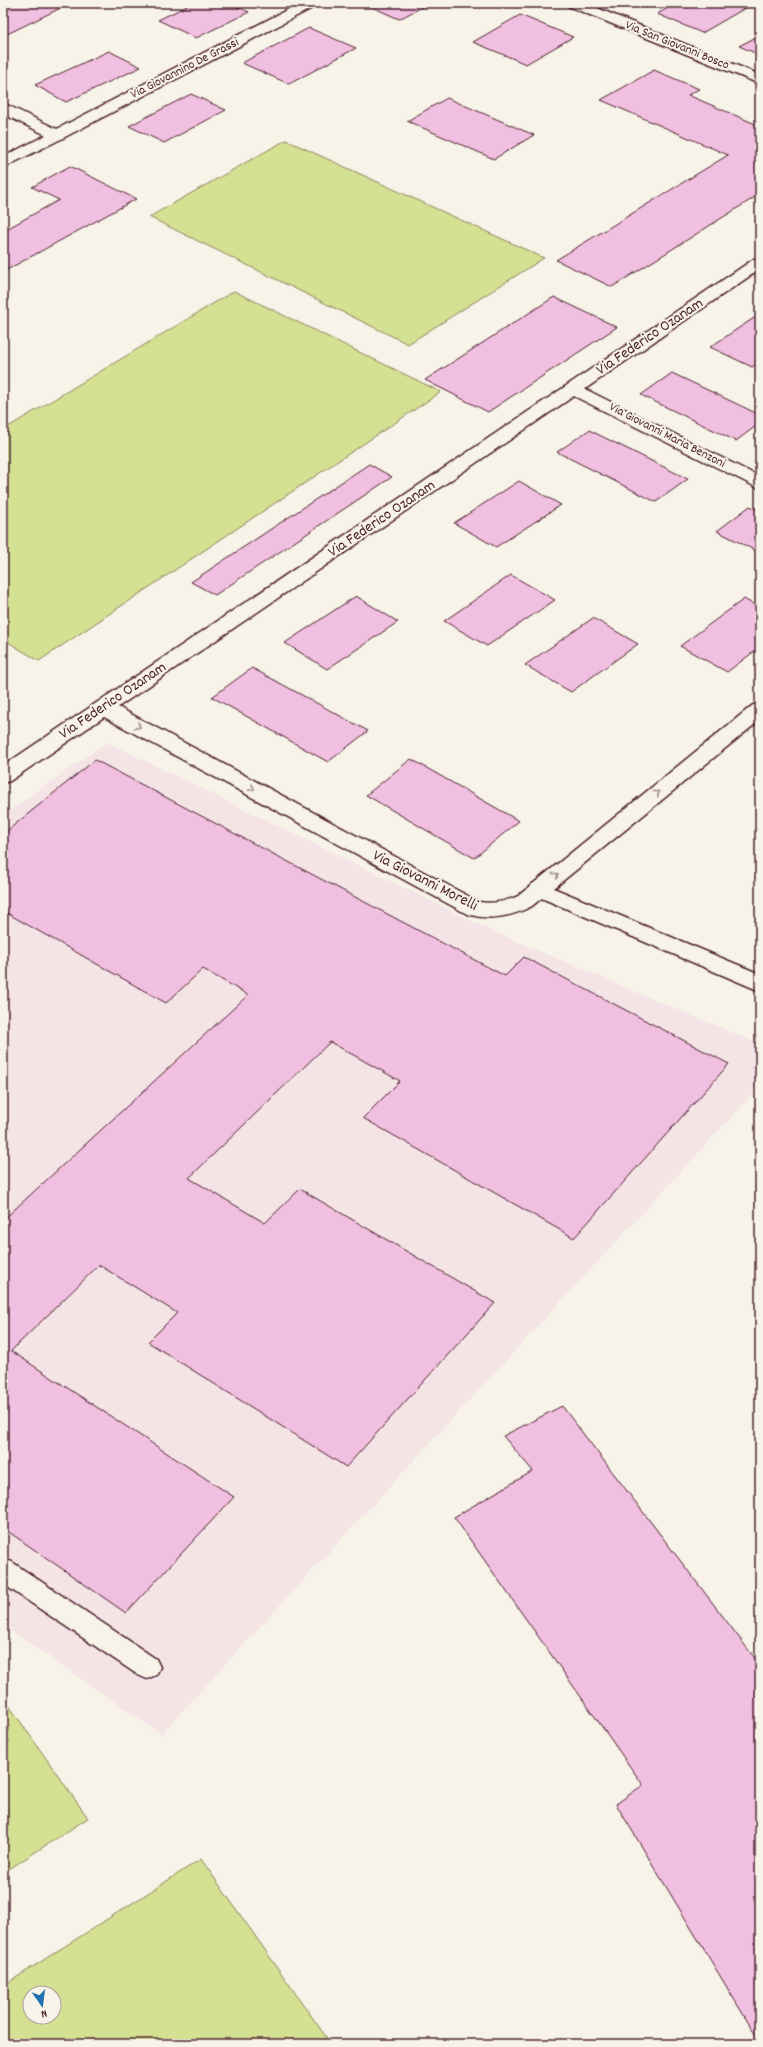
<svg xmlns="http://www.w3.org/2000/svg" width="763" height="2047" viewBox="0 0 763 2047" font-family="Dekko,sans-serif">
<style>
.built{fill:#f5e4e6}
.green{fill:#d4e092;stroke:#8f805e;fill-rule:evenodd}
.building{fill:#f1c0e1;stroke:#4a1f2b}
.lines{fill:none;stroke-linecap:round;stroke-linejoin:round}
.lane-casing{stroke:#4a1f2b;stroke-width:3}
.street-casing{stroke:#4a1f2b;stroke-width:3}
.lane{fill:#f7f3e8;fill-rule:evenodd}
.street{fill:#f7f3e8;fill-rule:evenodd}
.oneway{stroke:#a0898a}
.labels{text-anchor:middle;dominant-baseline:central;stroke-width:4;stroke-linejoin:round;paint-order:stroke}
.far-street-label{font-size:13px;fill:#4a1f2b;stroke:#f7f3e8}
.street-label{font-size:16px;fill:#4a1f2b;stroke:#f7f3e8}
</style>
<rect width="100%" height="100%" fill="#f7f3e8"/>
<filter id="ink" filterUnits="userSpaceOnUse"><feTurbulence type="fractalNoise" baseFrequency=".025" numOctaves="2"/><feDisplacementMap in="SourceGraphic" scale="8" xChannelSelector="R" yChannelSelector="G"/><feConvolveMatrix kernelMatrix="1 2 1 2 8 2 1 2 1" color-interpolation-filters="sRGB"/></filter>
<g filter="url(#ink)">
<!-- built -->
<path class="built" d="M107,742L494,932L760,1044V1086L161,1734L3,1625V815Z"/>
<!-- green -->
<path class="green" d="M286,140L544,258L408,344L149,217Z
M234,291L441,392L39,661L3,639V430Z
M3,1697L88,1818L3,1873Z
M201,1859L331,2044H3V1986ZM30,1993H54V2017H30Z"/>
<!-- building -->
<path class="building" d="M5,3H71L3,36V4Z
M193,3H229L249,12L196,38L158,20Z
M363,3H430L399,19Z
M677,3H754L702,33L657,14Z
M520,15L573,37L526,64L473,42Z
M309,28L356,48L289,84L242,63Z
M760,35V55L739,46Z
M109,51L141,67L66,102L35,85Z
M654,70L699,89L688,95L760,126V194L612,287L556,260L728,155L601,100Z
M191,94L226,110L164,143L129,126Z
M447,98L534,135L494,159L407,121Z
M70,166L136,199L3,272V231L59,200L32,187Z
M554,297L617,327L488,412L425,380Z
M760,314V362L752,367L710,347Z
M672,373L760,415V423L736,441L641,395Z
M589,430L688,479L656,502L557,452Z
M369,464L392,477L215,595L191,582Z
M519,481L561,505L496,547L454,523Z
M750,506L760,511V553L717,531Z
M511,575L555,600L487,646L444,621Z
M356,596L398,622L327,669L285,643Z
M744,599L760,608V647L727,672L680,646Z
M593,618L638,644L571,692L525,665Z
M252,668L368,731L328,762L212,697Z
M411,759L519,821L474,858L366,795Z
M95,760L505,976L524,957L729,1064L574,1238L363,1118L400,1081L330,1042L189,1178L265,1223L300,1189L495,1303L346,1467L148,1342L177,1313L99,1265L11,1351L234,1497L126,1613L3,1528V1220L248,995L203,969L166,1003L3,911V834Z
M562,1406L760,1665V2042L616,1804L643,1785L454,1517L533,1471L503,1436Z"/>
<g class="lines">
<!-- lane casing -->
<g class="lane-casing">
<path id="lane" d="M539,882L760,974V991L532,894L529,889L532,884Z
M3,1559L12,1562L156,1659L160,1667L156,1675L147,1679L138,1675L3,1584Z"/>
</g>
<!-- street casing -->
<g class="street-casing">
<path id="street" d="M300,3H318L316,6L63,138L3,168V157L46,135L3,114V103L57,129Z
M566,3H585L760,75V84L568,6Z
M760,257V269L585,389L760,477V489L574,396L118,707L479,902C493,904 505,902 518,896L753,705L760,704V720L532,906C511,917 490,921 467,914L104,717L10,781L3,783V766L754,259Z"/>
</g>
<!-- lane -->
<use href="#lane" class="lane"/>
<!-- street -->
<use href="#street" class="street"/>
</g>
<!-- one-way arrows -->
<defs><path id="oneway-chevron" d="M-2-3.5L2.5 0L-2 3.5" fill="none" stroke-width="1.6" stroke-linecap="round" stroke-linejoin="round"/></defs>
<g class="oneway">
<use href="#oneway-chevron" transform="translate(138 726) rotate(29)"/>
<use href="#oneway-chevron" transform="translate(252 788) rotate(29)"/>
<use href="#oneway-chevron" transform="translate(657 793) rotate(-39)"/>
<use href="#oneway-chevron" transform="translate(556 875) rotate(-39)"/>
</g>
</g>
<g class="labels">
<!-- far-street labels -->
<g class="far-street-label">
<text transform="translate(677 46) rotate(22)">Via San Giovanni Bosco</text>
<text transform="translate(185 69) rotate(-27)">Via Giovannino De Grassi</text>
<text transform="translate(667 436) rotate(27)">Via Giovanni Maria Benzoni</text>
</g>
<!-- street labels -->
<g class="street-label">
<text transform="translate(650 337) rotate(-34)">Via Federico Ozanam</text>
<text transform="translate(382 519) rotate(-34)">Via Federico Ozanam</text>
<text transform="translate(113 701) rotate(-34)">Via Federico Ozanam</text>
<text transform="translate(425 881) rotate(27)">Via Giovanni Morelli</text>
</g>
</g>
<!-- margin -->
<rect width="763" height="2047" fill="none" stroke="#f7f3e8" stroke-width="16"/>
<rect x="8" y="8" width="747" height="2031" fill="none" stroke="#4a1f2b" stroke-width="1.5" filter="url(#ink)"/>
<!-- north arrow -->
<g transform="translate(42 2005) rotate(166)"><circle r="19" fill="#f7f3e8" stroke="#b29e9c"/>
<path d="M0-3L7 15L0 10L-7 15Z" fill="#1f6fb2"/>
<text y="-6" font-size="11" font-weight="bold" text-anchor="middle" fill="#4a1f2b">N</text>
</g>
</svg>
